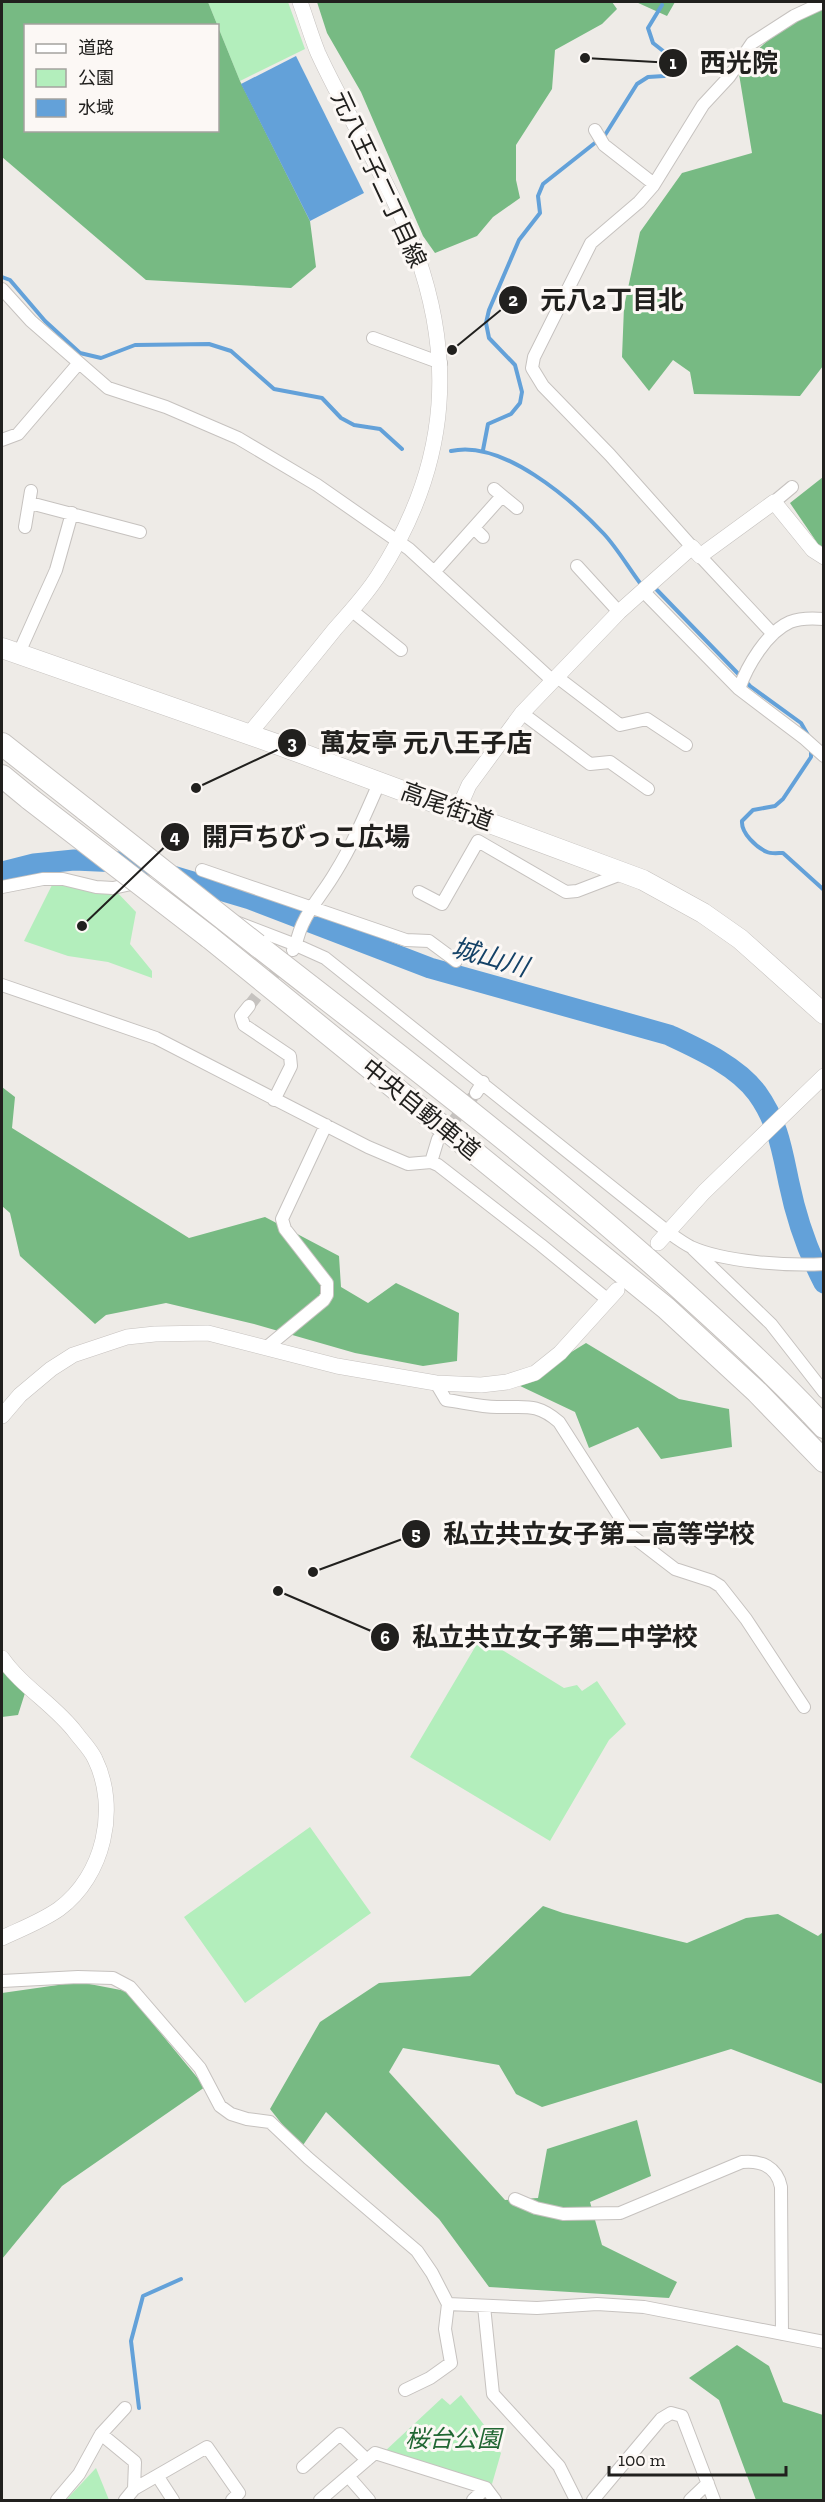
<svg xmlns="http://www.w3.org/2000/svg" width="825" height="2502" viewBox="0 0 825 2502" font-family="'Zilla Slab','Noto Sans JP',serif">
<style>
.green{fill:#b3eebc}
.forest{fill:#77ba83;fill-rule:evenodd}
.water{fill:#63a1d9}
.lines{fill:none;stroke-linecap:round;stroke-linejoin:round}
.stream{stroke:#63a1d9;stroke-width:4}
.river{stroke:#63a1d9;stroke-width:21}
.minor-tunnel{stroke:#c5c2bf;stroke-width:12;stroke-dasharray:12 6;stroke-linecap:butt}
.minor-casing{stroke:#c6c2bf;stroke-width:14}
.tertiary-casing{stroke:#c6c2bf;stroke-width:16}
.primary-casing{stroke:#c6c2bf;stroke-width:21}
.motorway-casing{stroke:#c6c2bf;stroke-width:24}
.minor{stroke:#fff;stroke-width:12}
.tertiary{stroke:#fff;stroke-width:15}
.primary{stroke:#fff;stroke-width:20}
.motorway{stroke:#fff;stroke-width:22}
.motorway-bridge-casing{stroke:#c6c2bf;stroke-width:24;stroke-linecap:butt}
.motorway-bridge{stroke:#fff;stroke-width:22}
.labels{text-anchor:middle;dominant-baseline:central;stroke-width:6;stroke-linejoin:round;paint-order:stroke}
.street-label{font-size:24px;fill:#21201e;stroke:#fcf8f5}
.park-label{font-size:24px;font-style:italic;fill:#216733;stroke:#fcf8f5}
.water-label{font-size:26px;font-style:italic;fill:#144267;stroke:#fcf8f5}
.leader{fill:none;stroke:#21201e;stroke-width:2}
.callout-dot{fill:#21201e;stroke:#fcf8f5;stroke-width:2}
.mark-label{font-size:18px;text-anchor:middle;font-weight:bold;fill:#fff}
.callout-label{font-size:26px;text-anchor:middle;font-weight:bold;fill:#21201e;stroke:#fcf8f5;stroke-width:6;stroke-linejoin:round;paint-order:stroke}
</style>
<rect width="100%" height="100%" fill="#eeebe7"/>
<!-- green -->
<path class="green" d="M208,2H288L305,49L240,81Z
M55,879L113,888L136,912L130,944L152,971V978L108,962L68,956L24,941Z
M481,1637L564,1688L577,1685L582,1691L597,1681L626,1724L609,1740L550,1841L410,1757Z
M310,1827L371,1913L245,2003L184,1917Z
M461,2395L488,2430L494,2445L501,2453L492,2484L384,2452L442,2398L450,2405Z
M96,2468L109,2500H66Z"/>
<!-- forest -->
<path class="forest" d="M2,2H208L240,81L310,221L316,267L291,288L146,280L2,157ZM26,26H218V130H26Z
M317,2H612L617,9L602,24L555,50L552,89L516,145V180L520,198L493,217L477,236L435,253L423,236L361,92L327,33Z
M636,2H675L667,16Z
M823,8V366L800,396L694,394L690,372L673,360L649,391L622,357L624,307L640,232L682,173L752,153L739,74L754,53L792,19Z
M823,477V547L818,544L790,503Z
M2,1087L15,1097L12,1128L189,1238L265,1217L339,1256L341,1287L368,1303L396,1283L459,1313L457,1361L423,1366L355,1353L254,1324L166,1303L106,1315L95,1324L20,1256L10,1213L2,1206Z
M586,1343L679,1399L729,1409L732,1447L661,1459L638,1427L589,1448L575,1412L518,1385Z
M2,1671L25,1693L18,1715L2,1717Z
M543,1906L563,1913L687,1943L746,1918L778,1914L818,1936L823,1932V2084L731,2049L542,2107L516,2094L499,2065L403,2048L389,2072L505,2200L538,2198L547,2149L637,2120L651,2176L590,2202L602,2245L677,2282L669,2298L489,2287L439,2219L326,2112L301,2148L270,2109L320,2022L379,1983L470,1976Z
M79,1982L126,1991L205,2087L62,2186L2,2259V1993Z
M737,2345L769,2366L783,2402L823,2415V2500H756L719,2400L689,2378Z"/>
<!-- water -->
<path class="water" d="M296,56L364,193L310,221L241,84Z"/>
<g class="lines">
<!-- stream -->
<path class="stream" d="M2,277L10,280L45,321L80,353L101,358L135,345L209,344L231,351L274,389L322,398L341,418L354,425L380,429L402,449
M483,450L488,424L511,414L520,403L522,392L515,365L489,338L486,323L489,310L519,240L540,213L538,196L543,184L605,135L637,84L648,77L664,76L671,71L672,58L653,43L648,28L662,5
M451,451C502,439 571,499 604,534C617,548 628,567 640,583
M657,590L750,686L801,723L809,737
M811,747V757L783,799L775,806L753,810L742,821C741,833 756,847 767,852C771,854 778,853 783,853L824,890
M139,2408L131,2341L143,2296L181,2279"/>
<!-- river -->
<path class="river" d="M2,872L34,864L74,860L120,862L146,868L250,899L430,968L669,1035C699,1049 737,1066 757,1093C778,1122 782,1150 789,1183C796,1217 808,1252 824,1283"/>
<!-- minor-tunnel -->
<path class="minor-tunnel" d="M249,1006L285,960
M443,1134L476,1093"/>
<!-- minor casing -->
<g class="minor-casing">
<path id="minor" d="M595,130L604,145L654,184
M2,289L31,321L108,388L166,407L238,438L317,485L409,549L553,681
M373,338L441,363
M2,440L18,434L78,364
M494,489L517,508
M774,502L792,487
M30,503L140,532
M25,527L31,491
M474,528L483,537
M692,547L610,455L543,386L532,368L534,357L591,243L639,202L653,186L703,105L729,77L752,43L794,16L824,2
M700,556L773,634
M577,566L619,612
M435,571L502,496
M643,591L739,689L805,739L824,756
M351,610L401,650
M18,655L56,570L72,513
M557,677L620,725L647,719L686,745
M739,689C747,666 767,632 790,622C800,618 813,618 824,619
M522,713L590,764L610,762L648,789
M380,781C366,813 353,844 335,873C321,897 301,916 296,945L325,958L668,1232C675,1237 683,1243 691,1247C724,1262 787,1266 824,1264
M202,870L406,940L429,941L456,961
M2,887L43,879H63L96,887L113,888L145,881L159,885L197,908
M419,892L442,904L478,841L566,892L577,891L624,873
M236,922L296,945L293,950
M2,985L156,1038L368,1147L408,1164L431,1162L438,1165L541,1245L608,1300
M249,1006L241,1016L244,1025L290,1056L291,1066L274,1100
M476,1093L483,1082
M431,1162L438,1139
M693,1249L771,1324L824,1392
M267,1347L324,1300L327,1295V1283L285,1229L282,1219L326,1125
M436,1383L446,1400C462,1402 480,1407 497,1407C525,1408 536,1402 559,1422L632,1536L675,1569L712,1581L720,1586L746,1619L804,1707
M2,1981L78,1977L113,1978L130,1987L200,2068L220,2106L231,2114L247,2119L270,2122L308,2158L417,2251L432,2273L448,2304L537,2308L597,2304L644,2307L824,2342
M515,2199L536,2208L563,2214L620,2213L742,2162C761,2160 777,2167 781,2187L782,2334
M484,2306L493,2394L559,2466L576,2500
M405,2390L430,2378L451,2363L445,2329L448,2304
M101,2434L125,2408
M303,2467L340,2434L367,2460
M348,2476L369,2500
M158,2477L173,2500
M57,2500L79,2474L101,2434L135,2462L134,2489
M125,2500L134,2489L207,2447L239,2493L232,2500
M320,2500L375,2453L486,2488L495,2500
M473,2500L486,2488
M593,2500L661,2419L671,2413L682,2416L714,2500
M690,2500L708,2483"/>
</g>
<!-- tertiary casing -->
<g class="tertiary-casing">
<path id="tertiary" d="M249,734C278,699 307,664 335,629C350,612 366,595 378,576C451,463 458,350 406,227C381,167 345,112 318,53C311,36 306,18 300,2
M458,810L469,785L522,713L619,612L692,547L700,556L774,502L813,550L824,557
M658,1243L704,1192L824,1076
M2,1416L20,1395L51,1369L73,1355L127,1337L155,1334L208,1333L337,1366L436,1383L481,1385L507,1382L535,1373L560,1353L617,1290
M2,1658C22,1687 55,1705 76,1733C82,1741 91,1750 95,1759C119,1808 104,1876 59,1909C42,1921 21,1929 2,1938"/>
</g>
<!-- primary casing -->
<g class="primary-casing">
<path id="primary" d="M2,648L279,745L643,880L703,913L740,939L824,1014"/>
</g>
<!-- motorway casing -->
<g class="motorway-casing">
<path id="motorway" d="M2,744L86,810
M2,776L30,799
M209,937L666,1308L757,1392L824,1461
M257,945C398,1055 540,1163 673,1282C725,1329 777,1376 824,1427"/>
</g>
<!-- minor -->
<use href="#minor" class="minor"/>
<!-- tertiary -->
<use href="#tertiary" class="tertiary"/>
<!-- primary -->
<use href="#primary" class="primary"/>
<!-- motorway -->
<use href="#motorway" class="motorway"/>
<!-- motorway-bridge casing -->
<g class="motorway-bridge-casing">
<path id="motorway-bridge" d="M30,799L209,937
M86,810L257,945"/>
</g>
<!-- motorway-bridge -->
<use href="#motorway-bridge" class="motorway-bridge"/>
</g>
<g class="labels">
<!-- street labels -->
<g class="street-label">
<text transform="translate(379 179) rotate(65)">元八王子二丁目線</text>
<text transform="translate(447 806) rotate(20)">高尾街道</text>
<text transform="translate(421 1109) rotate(39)">中央自動車道</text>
</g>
<!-- park labels -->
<g class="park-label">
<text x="453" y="2438">桜台公園</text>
</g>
<!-- water labels -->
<g class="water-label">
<text transform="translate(490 957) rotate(16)">城山川</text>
</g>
</g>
<!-- callouts -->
<path class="leader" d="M585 58L673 63M452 350L513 300M196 788L292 743M82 926L175 837M313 1572L416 1534M278 1591L385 1637"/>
<g class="callout-dot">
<circle cx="585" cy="58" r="6"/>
<circle cx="452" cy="350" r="6"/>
<circle cx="196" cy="788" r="6"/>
<circle cx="82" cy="926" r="6"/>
<circle cx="313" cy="1572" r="6"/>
<circle cx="278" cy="1591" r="6"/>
<circle cx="673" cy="63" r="15"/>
<circle cx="513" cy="300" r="15"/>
<circle cx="292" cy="743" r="15"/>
<circle cx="175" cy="837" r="15"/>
<circle cx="416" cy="1534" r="15"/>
<circle cx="385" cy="1637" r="15"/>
</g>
<g class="mark-label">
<text x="673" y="69">1</text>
<text x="513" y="306">2</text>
<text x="292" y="749">3</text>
<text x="175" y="843">4</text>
<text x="416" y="1540">5</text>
<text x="385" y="1644">6</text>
</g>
<g class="callout-label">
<text x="739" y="72">西光院</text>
<text x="612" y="309">元八2丁目北</text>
<text x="426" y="752">萬友亭 元八王子店</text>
<text x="306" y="846">開戸ちびっこ広場</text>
<text x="599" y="1543">私立共立女子第二高等学校</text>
<text x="555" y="1646">私立共立女子第二中学校</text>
</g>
<!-- border -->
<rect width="825" height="2502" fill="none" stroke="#21201e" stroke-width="6"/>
<!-- legend -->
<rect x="24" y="24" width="195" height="108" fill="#fcf8f5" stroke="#a4a29f" stroke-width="1.5"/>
<rect x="36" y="44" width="30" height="9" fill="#ffffff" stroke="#a4a29f" stroke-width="1.5"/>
<text x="78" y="54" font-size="18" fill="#21201e">道路</text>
<rect x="36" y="69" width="30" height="18" fill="#b3eebc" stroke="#a4a29f" stroke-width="1.5"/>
<text x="78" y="84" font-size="18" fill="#21201e">公園</text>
<rect x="36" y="99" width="30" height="18" fill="#63a1d9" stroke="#a4a29f" stroke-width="1.5"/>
<text x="78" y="114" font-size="18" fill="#21201e">水域</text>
<!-- scale -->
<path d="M609 2466v9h177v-9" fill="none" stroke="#21201e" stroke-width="3"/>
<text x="618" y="2466" font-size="18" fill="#21201e" stroke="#fcf8f5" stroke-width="4.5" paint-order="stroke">100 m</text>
</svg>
